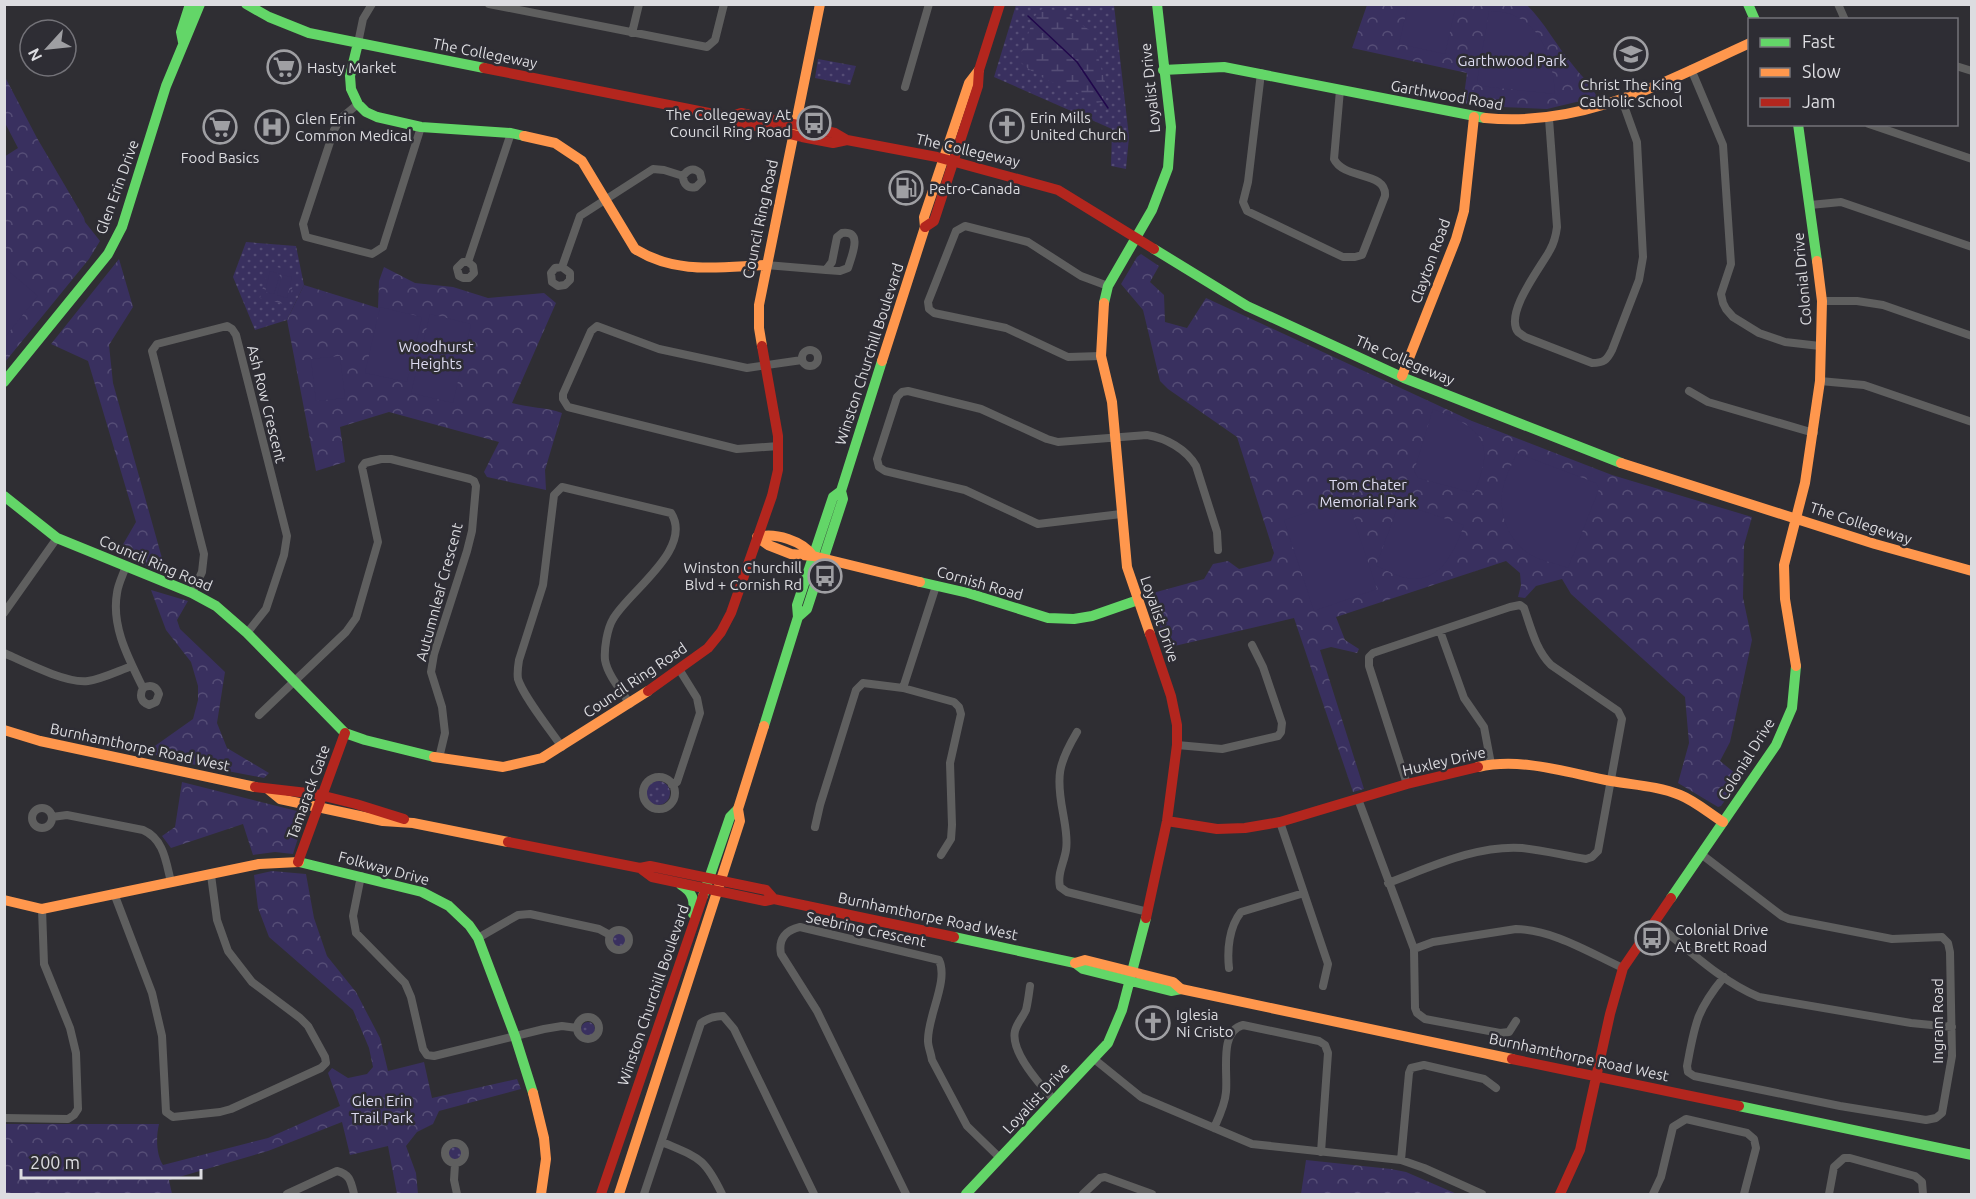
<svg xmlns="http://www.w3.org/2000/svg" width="1976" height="1199" viewBox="0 0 1976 1199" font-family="Ubuntu,sans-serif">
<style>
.grass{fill:url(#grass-dots)}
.forest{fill:url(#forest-crowns)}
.wetland{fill:url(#wetland-marsh)}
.pitch{fill:#39305f}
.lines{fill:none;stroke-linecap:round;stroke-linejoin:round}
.stream{stroke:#20074b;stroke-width:1.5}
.street{stroke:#5f5f5f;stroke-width:8}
.fast{stroke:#63d668;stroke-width:10}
.slow{stroke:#ff974d;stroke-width:10}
.jam{stroke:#b3261e;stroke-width:10}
.labels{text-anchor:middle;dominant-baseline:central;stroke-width:5;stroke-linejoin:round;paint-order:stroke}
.street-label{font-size:15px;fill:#dcdce0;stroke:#2e2d34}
.park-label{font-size:15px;fill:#dddbf1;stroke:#2e2d34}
.poi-label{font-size:15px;fill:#dcdce0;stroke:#2e2d34;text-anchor:start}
</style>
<defs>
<pattern id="grass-dots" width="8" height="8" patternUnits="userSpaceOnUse" patternTransform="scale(1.5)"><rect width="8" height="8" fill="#39305f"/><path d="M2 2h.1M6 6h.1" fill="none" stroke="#554d76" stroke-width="1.8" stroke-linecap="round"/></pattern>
<pattern id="forest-crowns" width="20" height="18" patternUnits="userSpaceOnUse" patternTransform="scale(1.5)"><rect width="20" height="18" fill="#39305f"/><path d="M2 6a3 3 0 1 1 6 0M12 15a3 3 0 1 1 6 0" fill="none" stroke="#554d76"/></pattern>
<pattern id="wetland-marsh" width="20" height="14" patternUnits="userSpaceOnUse" patternTransform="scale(1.5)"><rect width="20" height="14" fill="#39305f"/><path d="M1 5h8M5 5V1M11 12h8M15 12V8" fill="none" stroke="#554d76"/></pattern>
</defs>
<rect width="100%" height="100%" fill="#2f2e33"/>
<!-- grass -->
<path class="grass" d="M1016,5H1114L1129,137L1126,169L1111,166L1112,129L994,77Z
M818,59L856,66L850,85L815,78Z
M246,242L296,246L304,285L287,320L255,330L233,277Z
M646 793a12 12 0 1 1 24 0a12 12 0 1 1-24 0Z
M612 940a7 7 0 1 1 14 0a7 7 0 1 1-14 0Z
M581 1029a7 7 0 1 1 14 0a7 7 0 1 1-14 0Z
M448 1154a7 7 0 1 1 14 0a7 7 0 1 1-14 0Z"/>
<!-- forest -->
<path class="forest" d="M1367,5H1527C1545,23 1556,45 1572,64C1581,76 1591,84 1597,97L1547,109L1477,106L1463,103L1467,73L1352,48Z
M5,77L37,138L84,218L85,222L100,241L89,259L5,362L4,157L18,148L5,123Z
M1141,254L1159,266L1150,282L1164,295L1165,322L1187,328L1206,298L1472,421L1612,475L1752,517L1744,545L1743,598L1752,640L1730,742L1720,761L1741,778L1721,806L1718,807L1678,783L1689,743L1685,697L1571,594L1562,579L1536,586L1525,598L1518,597L1521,585L1520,573L1506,561L1336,617L1345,640L1359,649L1357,653L1331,647L1320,650L1364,789L1353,792L1294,618L1166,648L1149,594L1204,579L1213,564L1228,561L1239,569L1271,561L1274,553L1237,437L1168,389L1160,381L1143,310L1121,284L1137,257Z
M119,259L133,307L109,345L113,383L167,576L118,553L136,522L88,361L51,344Z
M269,265L296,272L288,305L260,298Z
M384,267L415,283L453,287L488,298L544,293L556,303L512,403C529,408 546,407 562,413L545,470L546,490L487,477L484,472L499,442L389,412L340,427L345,462L316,471L287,320L304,285L378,308L379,281Z
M151,590L188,601L177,620L180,629L225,672L217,723L227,748L269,773L264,778L160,758L155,754L152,748L193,719L198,700V686L191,662L166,630Z
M182,782L301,812L305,816L293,854L275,852L253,855L243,824L171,848L162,836L175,827Z
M272,871L306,874L314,918L327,956L356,992L380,1038L388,1071L424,1062L432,1098L517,1079L521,1089L439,1111L433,1124L417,1132L406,1146L416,1173L418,1194H397L388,1146L350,1155L342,1122L268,1151L169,1180L172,1194H5V1124H159C156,1137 156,1154 163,1165L268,1138L340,1106L328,1073L332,1068L348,1078L367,1074L373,1067L369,1048L353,1010L269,937L258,908L254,875Z
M1306,1160L1391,1169L1406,1172L1457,1194H1301Z"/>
<!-- wetland -->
<path class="wetland" d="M1042,9L1059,10L1091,31L1108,93L1105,101L1097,103C1073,87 1038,82 1019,60L1034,17Z"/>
<!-- pitch -->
<path class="pitch" d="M1408,5H1456L1445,54L1399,44Z
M1489,11C1536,10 1553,53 1555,94L1480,86L1477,82Z
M5,268L38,296L5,337Z
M270,271L280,274L274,294L265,292Z
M282,275L292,277L287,298L277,295Z
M380,307L422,317L407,382L365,373Z
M430,314L471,324L453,403L411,393Z
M340,356L345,398L316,401L311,359Z
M1433,409C1483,429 1496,441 1474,493L1418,478L1414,471Z
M1517,453L1596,483L1599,489L1568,568C1558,564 1547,562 1537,558C1509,546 1496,512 1504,484C1507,473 1513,463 1517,453Z
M1347,499L1377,589L1314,611L1284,520Z
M1402,504L1464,525C1454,553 1439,587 1402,577C1393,574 1384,569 1376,566L1398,506Z"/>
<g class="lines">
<!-- stream -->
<path class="stream" d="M1028,16L1077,62L1108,108"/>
<!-- street -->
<path class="street" d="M489,4L707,47L715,40L724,4
M1838,4L1845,20
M632,33L639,4
M358,43L363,19L372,4
M1956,66L1972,71
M1691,69L1723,145L1731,264L1721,294L1723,303L1726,309L1733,317L1759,333L1785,342L1820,346
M1261,73L1248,182L1243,202L1247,211L1343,257H1355L1362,255L1364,250L1385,196C1387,171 1344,180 1334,159L1340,90
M905,87L929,4
M358,104L341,118L334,130L303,224L306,237L372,254L383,247L421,127
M1549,119L1557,227C1556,235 1554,243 1550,250C1541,267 1504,313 1518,332C1518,332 1525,337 1525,337L1592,363C1604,363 1607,360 1612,350L1639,280L1643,257L1637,142L1622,100
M1869,124L1972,159
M1810,205L1841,202L1972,247
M468,262L473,266L474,273L469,278H463L459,276L457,268L463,262H468L511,133
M766,265L826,270L832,262L837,237L842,233C864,230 851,257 848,268L840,271L826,270
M562,267L570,273V280L565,285L558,286L552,282L551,273L555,268L562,267L580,216L653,169L664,170L683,176C688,169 694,167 700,173L702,181L696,187C688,189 683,184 683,176
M1822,301H1857L1883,305L1972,336
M802 358a8 8 0 1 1 16 0a8 8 0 1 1-16 0Z
M1101,356L1068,357L1006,328L934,313L929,309L928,302L956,231L965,226L1028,242L1081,276L1108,286
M1820,381L1864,385L1972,422
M1689,391L1708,402L1814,433
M779,446L737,449L568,407L563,399V394L591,331L597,326L659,349L747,368L802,360
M1121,514L1038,524L965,490L885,471L879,467L877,459L897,397L902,392L908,391L981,409L1047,439L1058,442L1147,435C1166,438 1186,449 1196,466L1217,532L1218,550
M126,566C123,575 118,584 117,593C111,627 129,659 143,688C139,696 141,702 149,705L156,702L159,694C157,686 150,684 143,688
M192,593L202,572L204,554L152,351L157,344L227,326L232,329L236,335L287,536L284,555L266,609L247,633
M4,613L57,538
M1440,631L1464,698L1484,727L1491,764
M4,653C24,662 67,684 88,681C102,679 118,671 132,666
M903,688L936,586
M259,715L346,632L356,618L378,542L362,467L365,463L381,459H391L470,479L474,481L476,486L472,531L467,551L434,654L431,672L442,707L445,733L439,758
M1077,732C1058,764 1056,776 1063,813C1065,825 1068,838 1066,850C1064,863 1057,874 1060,887L1067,892L1148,912
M1177,745L1222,749L1278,736L1281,732L1282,723L1263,667L1252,645
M562,747C551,731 523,696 518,679C517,673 518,666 519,660L543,585L554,495L562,487L671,513C694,549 628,592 613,619C607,629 604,649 605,660C608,676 621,690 630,704
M643 793a16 16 0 1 1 32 0a16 16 0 1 1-32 0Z
M672,785L677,782L700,713L697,698L679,669
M1358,799L1414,949L1415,1008L1417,1013L1425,1019L1500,1033L1509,1032L1516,1021
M32 818a10 10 0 1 1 20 0a10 10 0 1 1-20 0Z
M52,817L67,815L143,830C164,839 166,862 171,882
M1280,822L1328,964L1323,986
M815,827L820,805L856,690L863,683L903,688L954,702L959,707L961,714L950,763L952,825L951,839L941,855
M1701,854L1782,916L1789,919L1892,939L1942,937L1948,943L1950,952L1952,1056L1942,1113L1936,1118L1926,1120L1840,1106L1694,1076L1688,1072L1687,1066C1695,1024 1696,1011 1724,977
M361,876L353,916L356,933L405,983L411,997L423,1049L427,1055L434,1056L544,1029L562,1026L577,1028
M1388,883C1431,867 1476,845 1522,848C1544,850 1565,856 1586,859L1592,857L1598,851L1622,719L1618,711L1551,665C1536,650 1531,628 1524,608L1520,605L1510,607L1373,653L1369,657V666L1407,784
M115,896L152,993L162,1036L166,1112L173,1117L220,1112L231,1109L321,1068L326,1063L325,1057L308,1026L300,1018L252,982L228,951L217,920L211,875
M1654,922C1687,948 1720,981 1759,997L1911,1023L1952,1027
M609 940a10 10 0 1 1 20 0a10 10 0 1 1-20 0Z
M478,938L518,915L530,914L599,929L610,935
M1414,949L1433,942L1516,929C1554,930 1590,953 1623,968
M1229,968C1227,950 1229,927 1241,912L1304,893
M1030,986C1029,993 1028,1002 1026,1010C1023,1017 1017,1023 1015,1031C1010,1052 1041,1086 1054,1100
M577 1028a11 11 0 1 1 22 0a11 11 0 1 1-22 0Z
M1094,1059L1141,1097L1252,1144L1401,1160L1424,1168L1482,1194
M4,1118L68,1119L74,1115L78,1109L76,1053L70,1028L44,964L42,909
M1214,1128C1219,1117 1225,1105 1226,1092C1228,1072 1219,1031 1243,1025L1319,1041L1325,1045L1328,1053L1321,1152
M662,1142C699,1158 704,1157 722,1194
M445 1153a10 10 0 1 1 20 0a10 10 0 1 1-20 0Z
M1401,1160L1409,1073L1411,1068L1424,1065L1484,1079L1496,1088
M455,1164L454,1180L457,1194
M287,1194L337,1171C350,1174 351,1182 354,1194
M644,1194L701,1023C708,1018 714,1016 723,1016L734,1029L814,1194
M906,1194L817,1011L781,954C778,939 786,930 800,927L939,960C949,981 927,1017 928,1041C928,1047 931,1053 932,1060L967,1126L1000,1158
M1083,1194L1100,1178L1105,1177L1152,1194
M1653,1194L1661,1177L1673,1127L1686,1119L1747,1133L1754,1139L1756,1148L1744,1194
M1829,1194L1834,1167L1844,1158H1850L1915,1176L1922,1182L1923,1194"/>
<!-- fast -->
<path class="fast" d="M246,4L269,17L309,33L484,68
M1748,4L1755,20
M183,42L181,32L190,4
M358,43L350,76L351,89L358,104L366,112L377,117L421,127L511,133L524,136
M1163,70L1224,67L1485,118
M1798,124L1817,261
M1154,249L1247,306L1404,378L1621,463
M1104,303L1108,286L1152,210L1168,168L1171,127L1157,4
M4,382L108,254L122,227L166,86L200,4
M4,496L57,538L192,593L216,606L247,633L345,733L365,740L434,757
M920,582L968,593L1048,618L1074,619L1092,616L1138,600
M798,617L807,609L843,499L841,491L882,361
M764,726L798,617L797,605L833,497L841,491
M299,862L422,892L449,906L469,925L478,938L515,1036L533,1093
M681,885C693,892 695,901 693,914
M703,896L730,817L738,809
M1671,898L1776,745L1792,708L1796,666
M954,937L1075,963L1083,969L1171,991L1181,989
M1739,1106L1972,1155
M966,1194L1108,1043L1122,1010L1146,918"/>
<!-- slow -->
<path class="slow" d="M1485,118C1583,128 1664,82 1750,43
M524,136L555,143L582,161L635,249C677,275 719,267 766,265
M1104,303L1101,356L1112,402L1127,567L1150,634
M762,346L759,328V305L820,4
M882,361L925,227L924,217L969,83L979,70
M1402,376L1456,239L1464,211L1474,117
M1621,463L1875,544L1972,571
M813,556C803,541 775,532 757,537L768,545L791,554L813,556L920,582
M1796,666L1785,599L1784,565L1805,483L1820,381L1822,301L1817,261
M4,730L40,741L255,787
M434,757L503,767L542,758L648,691
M1478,767C1522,757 1568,773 1611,781C1634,785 1658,786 1680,795C1695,801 1709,813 1723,822
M269,790L280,799L383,821L413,823L508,842
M4,900L42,909L259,864L299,862
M1075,963L1085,960L1173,982L1181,989L1512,1059
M533,1093L544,1138L546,1159L541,1194
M619,1194L740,821L738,809L764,726"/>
<!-- jam -->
<path class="jam" d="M484,68L729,117L739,122L802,137L833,143L847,140
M729,117L741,113L835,133L847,140L937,157L1058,190L1154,249
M925,227L934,221L978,86L979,70L1000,4
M648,691L708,648L721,632L731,613L772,496L778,470V436L762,346
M255,787L316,794L356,804L404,819
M1167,821L1217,829L1245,828L1280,822L1407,784L1478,767
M508,842L640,868L650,866L766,890L774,899
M298,862L345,733
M640,868L652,877L765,901L774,899L954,937
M1146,918L1167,821L1177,745V725L1171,696L1150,634
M1512,1059L1739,1106
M601,1194L703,896
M1560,1194L1580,1150L1610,1014L1623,968L1671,898"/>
</g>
<!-- icons -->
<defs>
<g id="school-ring" transform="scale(1.725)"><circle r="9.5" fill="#2e2d34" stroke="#9f9fa3" stroke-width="1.5"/><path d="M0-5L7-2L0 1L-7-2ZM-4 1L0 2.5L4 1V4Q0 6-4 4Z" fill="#9f9fa3"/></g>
<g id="supermarket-ring" transform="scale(1.725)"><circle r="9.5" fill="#2e2d34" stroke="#9f9fa3" stroke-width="1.5"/><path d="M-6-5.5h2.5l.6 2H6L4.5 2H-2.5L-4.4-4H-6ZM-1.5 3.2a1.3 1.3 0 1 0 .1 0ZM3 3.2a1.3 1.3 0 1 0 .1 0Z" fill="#9f9fa3"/></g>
<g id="bus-ring" transform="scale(1.725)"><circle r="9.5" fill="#2e2d34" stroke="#9f9fa3" stroke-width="1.5"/><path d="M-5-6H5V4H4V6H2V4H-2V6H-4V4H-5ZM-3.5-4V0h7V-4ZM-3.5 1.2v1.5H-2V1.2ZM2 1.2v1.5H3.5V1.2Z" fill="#9f9fa3"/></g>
<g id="church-ring" transform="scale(1.725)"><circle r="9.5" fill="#2e2d34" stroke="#9f9fa3" stroke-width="1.5"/><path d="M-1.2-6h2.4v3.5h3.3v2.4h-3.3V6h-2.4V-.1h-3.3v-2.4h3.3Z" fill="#9f9fa3"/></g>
<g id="hospital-ring" transform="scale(1.725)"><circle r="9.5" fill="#2e2d34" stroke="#9f9fa3" stroke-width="1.5"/><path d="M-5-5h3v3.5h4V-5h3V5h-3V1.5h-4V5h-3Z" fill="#9f9fa3"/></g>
<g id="fuel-ring" transform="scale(1.725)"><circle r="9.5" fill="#2e2d34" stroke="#9f9fa3" stroke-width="1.5"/><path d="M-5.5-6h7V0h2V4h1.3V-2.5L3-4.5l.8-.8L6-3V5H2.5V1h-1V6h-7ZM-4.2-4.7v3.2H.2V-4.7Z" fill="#9f9fa3"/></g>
</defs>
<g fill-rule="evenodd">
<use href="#school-ring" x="1631" y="54"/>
<use href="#supermarket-ring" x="284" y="67"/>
<use href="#bus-ring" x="814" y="123"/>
<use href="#church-ring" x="1007" y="126"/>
<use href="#supermarket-ring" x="220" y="127"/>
<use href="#hospital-ring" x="272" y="127"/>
<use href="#fuel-ring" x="906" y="188"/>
<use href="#bus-ring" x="825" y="576"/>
<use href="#bus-ring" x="1652" y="938"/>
<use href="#church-ring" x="1153" y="1023"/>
</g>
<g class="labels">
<!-- street labels -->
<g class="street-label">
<text transform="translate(485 53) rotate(11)">The Collegeway</text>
<text transform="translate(1150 88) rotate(-96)">Loyalist Drive</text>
<text transform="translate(1447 95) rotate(10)">Garthwood Road</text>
<text transform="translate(968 150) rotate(13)">The Collegeway</text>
<text transform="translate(117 187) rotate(-70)">Glen Erin Drive</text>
<text transform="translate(760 219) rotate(-78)">Council Ring Road</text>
<text transform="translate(1430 261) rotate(-70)">Clayton Road</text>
<text transform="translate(1802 279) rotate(-95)">Colonial Drive</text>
<text transform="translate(869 354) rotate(-72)">Winston Churchill Boulevard</text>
<text transform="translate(1405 360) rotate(23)">The Collegeway</text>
<text transform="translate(267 404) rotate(76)">Ash Row Crescent</text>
<text transform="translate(1861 523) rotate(18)">The Collegeway</text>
<text transform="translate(156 563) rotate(23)">Council Ring Road</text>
<text transform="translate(980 583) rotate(16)">Cornish Road</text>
<text transform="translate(439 592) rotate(-75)">Autumnleaf Crescent</text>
<text transform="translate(1160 619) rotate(71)">Loyalist Drive</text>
<text transform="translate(635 680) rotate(-34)">Council Ring Road</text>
<text transform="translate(140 747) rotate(12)">Burnhamthorpe Road West</text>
<text transform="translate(1746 759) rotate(-58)">Colonial Drive</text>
<text transform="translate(1444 761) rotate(-13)">Huxley Drive</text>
<text transform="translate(308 792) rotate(-70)">Tamarack Gate</text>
<text transform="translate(384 868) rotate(15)">Folkway Drive</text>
<text transform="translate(928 916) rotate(12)">Burnhamthorpe Road West</text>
<text transform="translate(866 929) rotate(12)">Seebring Crescent</text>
<text transform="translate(653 995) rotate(-71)">Winston Churchill Boulevard</text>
<text transform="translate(1937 1021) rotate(-90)">Ingram Road</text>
<text transform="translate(1579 1057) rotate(12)">Burnhamthorpe Road West</text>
<text transform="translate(1036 1098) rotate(-47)">Loyalist Drive</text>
</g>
<!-- park labels -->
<g class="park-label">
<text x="1512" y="60">Garthwood Park</text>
<text x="436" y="346">Woodhurst<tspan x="436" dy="17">Heights</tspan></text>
<text x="1368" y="484">Tom Chater<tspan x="1368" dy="17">Memorial Park</tspan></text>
<text x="382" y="1100">Glen Erin<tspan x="382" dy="17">Trail Park</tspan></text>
</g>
<!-- poi labels -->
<g class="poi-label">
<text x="307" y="67">Hasty Market</text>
<text x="1631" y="84" text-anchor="middle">Christ The King<tspan x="1631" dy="17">Catholic School</tspan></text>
<text x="791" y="114" text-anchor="end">The Collegeway At<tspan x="791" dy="17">Council Ring Road</tspan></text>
<text x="1030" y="117">Erin Mills<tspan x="1030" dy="17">United Church</tspan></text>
<text x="295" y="118">Glen Erin<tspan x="295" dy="17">Common Medical</tspan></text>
<text x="220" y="157" text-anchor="middle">Food Basics</text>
<text x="929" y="188">Petro-Canada</text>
<text x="802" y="567" text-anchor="end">Winston Churchill<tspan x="802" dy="17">Blvd + Cornish Rd</tspan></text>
<text x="1675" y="929">Colonial Drive<tspan x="1675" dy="17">At Brett Road</tspan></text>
<text x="1176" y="1014">Iglesia<tspan x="1176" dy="17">Ni Cristo</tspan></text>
</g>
</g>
<!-- border -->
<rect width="1976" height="1199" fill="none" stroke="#dcdce0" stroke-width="12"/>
<!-- legend -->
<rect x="1748" y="18" width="210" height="108" fill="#2e2d34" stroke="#747379" stroke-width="1.5"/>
<rect x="1760" y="38" width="30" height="9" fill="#63d668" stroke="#747379" stroke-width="1.5"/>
<text x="1802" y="48" font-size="18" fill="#dcdce0">Fast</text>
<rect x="1760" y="68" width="30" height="9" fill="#ff974d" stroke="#747379" stroke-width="1.5"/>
<text x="1802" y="78" font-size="18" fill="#dcdce0">Slow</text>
<rect x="1760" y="98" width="30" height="9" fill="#b3261e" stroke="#747379" stroke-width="1.5"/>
<text x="1802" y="108" font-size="18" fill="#dcdce0">Jam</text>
<!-- north arrow -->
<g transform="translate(48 48) rotate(243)"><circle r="28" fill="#2e2d34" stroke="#747379" stroke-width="1.5"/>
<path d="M0-4.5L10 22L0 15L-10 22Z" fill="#9f9fa3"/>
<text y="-9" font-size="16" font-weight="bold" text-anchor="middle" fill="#dcdce0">N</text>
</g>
<!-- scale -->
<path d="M21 1169v9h180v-9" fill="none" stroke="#dcdce0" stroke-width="3"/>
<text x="30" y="1169" font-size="18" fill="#dcdce0" stroke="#2e2d34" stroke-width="4.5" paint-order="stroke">200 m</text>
</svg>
